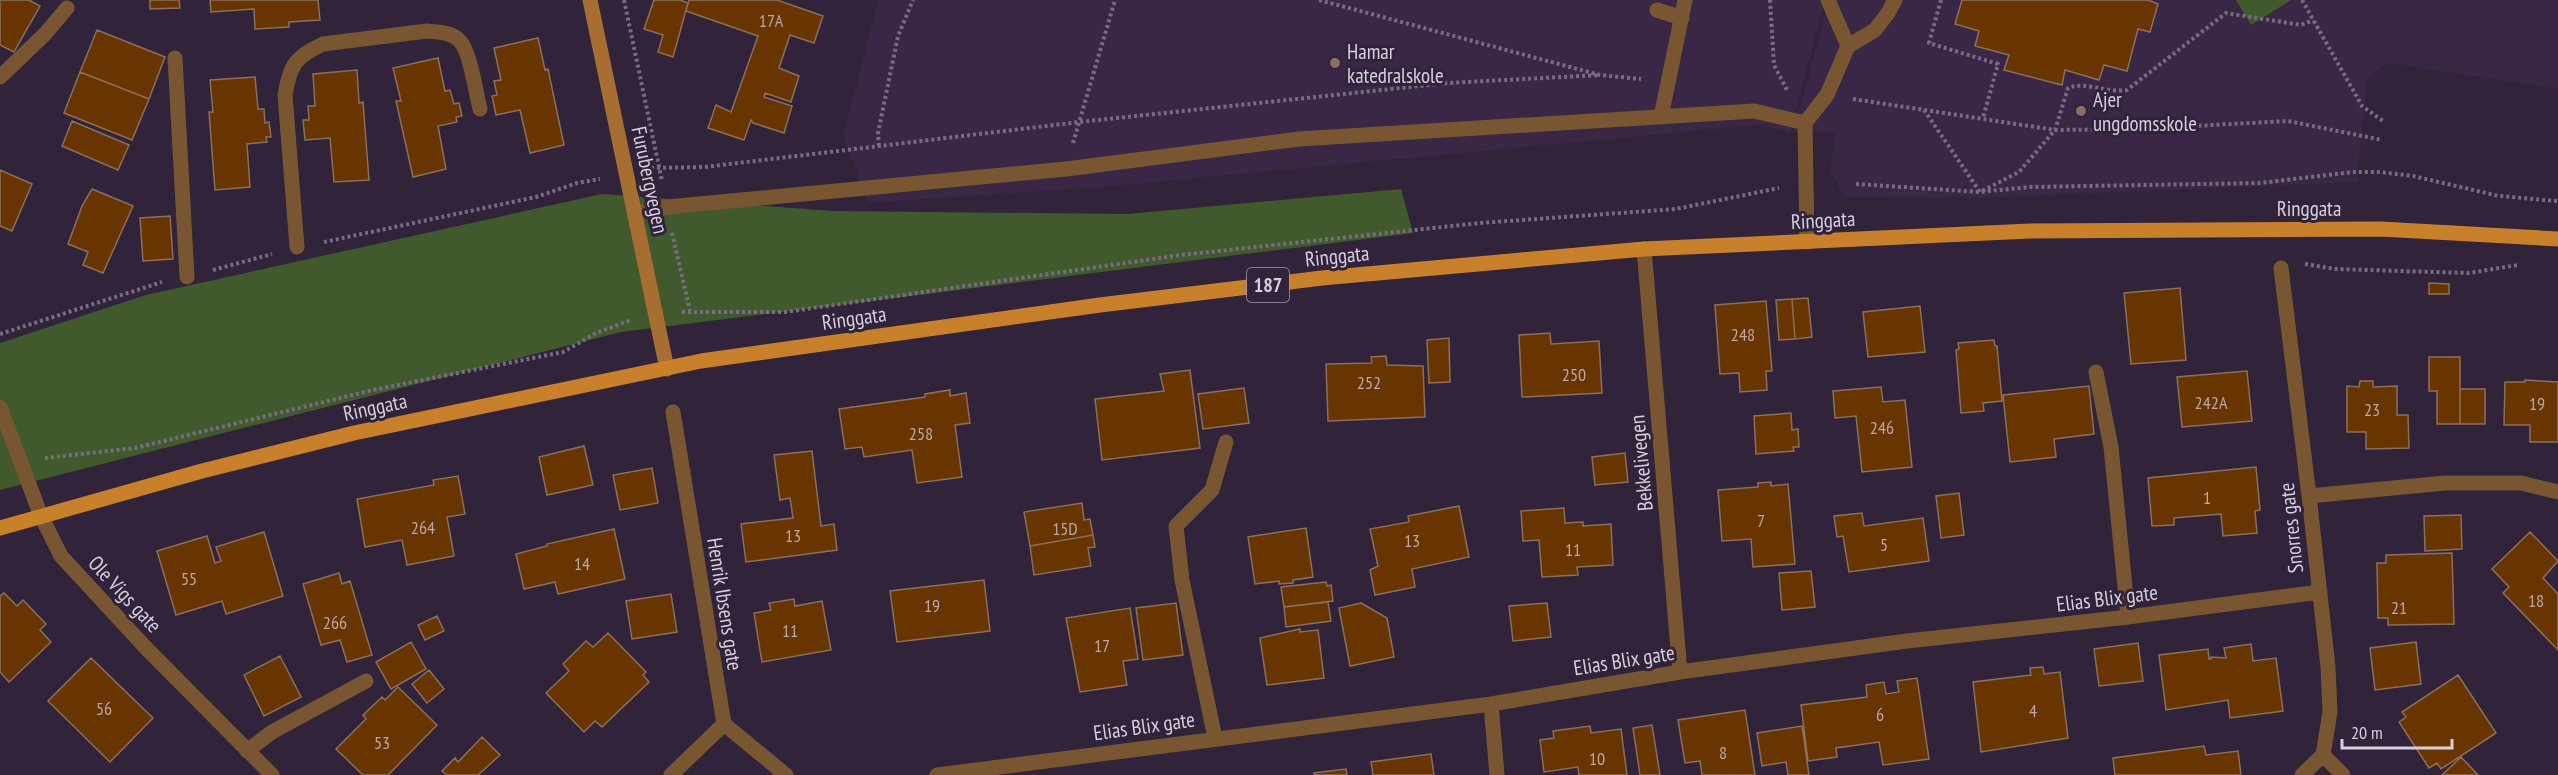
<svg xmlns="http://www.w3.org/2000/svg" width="2558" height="775" viewBox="0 0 2558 775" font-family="'PT Sans Narrow',sans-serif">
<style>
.built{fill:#392745}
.green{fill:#415a2d}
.building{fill:#683500;stroke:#8a705b;stroke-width:1.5}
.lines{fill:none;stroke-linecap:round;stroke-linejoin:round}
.path{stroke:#786c80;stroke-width:4;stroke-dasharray:3 3;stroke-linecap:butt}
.lane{stroke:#795632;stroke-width:15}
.street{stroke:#795632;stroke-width:15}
.secondary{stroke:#a66e31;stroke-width:15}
.primary{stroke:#c8802b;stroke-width:15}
.education-dot{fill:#8d6e63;stroke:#30233a;stroke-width:2}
.labels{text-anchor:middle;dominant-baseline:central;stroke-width:6;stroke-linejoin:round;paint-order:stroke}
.number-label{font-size:18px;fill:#bba8a6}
.shield{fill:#30233a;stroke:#a59bad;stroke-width:1.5}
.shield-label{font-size:20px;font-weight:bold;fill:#d7cede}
.poi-label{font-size:21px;fill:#d7cede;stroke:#30233a;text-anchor:start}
.street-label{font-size:21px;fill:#d7cede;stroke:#30233a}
</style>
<rect width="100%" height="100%" fill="#30233a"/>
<!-- built -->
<path class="built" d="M878,0H1825L1790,133L1758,125L1114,186L868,203L843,136Z
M1829,0H2558V89L2387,63L2367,79L2357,182L1979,198L1844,197L1830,171L1835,132L1793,133Z"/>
<!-- green -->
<path class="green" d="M2236,0H2291L2251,25Z
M1401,189L1413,233L621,332L0,490V343L146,295L602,194L832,211L1128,214Z"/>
<!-- building -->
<path class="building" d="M0,0H29L40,6L14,52L0,45Z
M150,0H179L180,8L150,9Z
M210,0H318L320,20L289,22V27L255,29L254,9L211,12Z
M654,0H680L688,3L673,57L658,52L663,35L644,29Z
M689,0H777L823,16L814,43L790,35L779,68L799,76L791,102L765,93L764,97L792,106L784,133L753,123L751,120L744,140L708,128L716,105L731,112L758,36L686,11Z
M1962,0H2148L2158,4L2150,32L2138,29L2127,71L2104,65L2099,80L2065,70L2062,85L2004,70L2009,55L1975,46L1979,31L1955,24Z
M97,30L165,57L149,99L80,72Z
M538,38L545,70L548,69L564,145L530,153L520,110L496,115L492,96L497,95L494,81L501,80L494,48Z
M438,58L445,91L450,90L454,104L459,103L462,116L456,117L457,122L438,126L446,169L413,177L396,101H401L393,68Z
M357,70L359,103L363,102L369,180L334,182L330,138L305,140L303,120H309L308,106H315L313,74Z
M80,72L149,99L132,140L64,113Z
M255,77L258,109H264L265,123L269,122L271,137H266L267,142L247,144L250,187L215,190L209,112H213L210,80Z
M72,121L129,145L118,170L62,146Z
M0,170L32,184L12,231L0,226Z
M92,189L133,206L103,273L83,265L88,252L68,244L82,206Z
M170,216L173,259L143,261L140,218Z
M2429,283L2449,284V294H2429Z
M2180,288L2186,360L2131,364L2124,293Z
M1808,298L1812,337L1795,339L1792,299Z
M1792,299L1795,339L1779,340L1776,300Z
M1766,301L1772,371H1766L1767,390L1740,392L1739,373L1720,374L1715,305Z
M1920,306L1925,352L1868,357L1863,312Z
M1550,333L1551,344L1599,341L1602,393L1522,397L1519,335Z
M1449,338L1450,382L1429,383L1427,340Z
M1994,340L1995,346H1997L2002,401L1983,403L1984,411L1961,413L1956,350L1959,349L1958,343Z
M1386,356L1387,365L1423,366L1425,417L1328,421L1326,364L1372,363L1371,357Z
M2429,357H2460V424H2437V391H2429Z
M1190,370L1200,448L1102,460L1095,399L1164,391L1160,374Z
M2247,371L2252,421L2182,427L2177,377Z
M2525,380L2558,382V442H2530V425H2504L2505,382H2525Z
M2360,381H2373V387L2397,386V415H2408L2409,448L2366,449V432H2347V386L2359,387Z
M2089,386L2094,434L2054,439L2056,457L2010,462L2003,395Z
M1881,387L1883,402L1905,400L1912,467L1862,472L1856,416L1835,418L1833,391Z
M1244,388L1249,423L1203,429L1198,394Z
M2460,389H2485V424H2460Z
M950,390V396L966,393L970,423L955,425L962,477L917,483L912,450L864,457L862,447L845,449L839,409L925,397V394Z
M1791,413L1792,430L1798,429L1799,447H1793L1794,451L1756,454L1754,416Z
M584,446L593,485L547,495L539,457Z
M812,451L821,526L834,524L837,550L746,562L741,524L793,518L790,498L780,500L774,455Z
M1625,453L1628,482L1595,485L1592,457Z
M2256,467L2260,510L2255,511L2257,533L2223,536L2221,514L2174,518V525L2152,526L2148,478Z
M652,468L658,503L620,510L613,475Z
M458,476L465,514L447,517L454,556L407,565L402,540L365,547L357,499L434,485L433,480Z
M1771,482V486L1788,484L1795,564L1753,567L1751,539L1722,541L1718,490L1758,487V483Z
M1959,493L1964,535L1941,538L1936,496Z
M1082,503L1084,520L1090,519L1093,535L1030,546L1024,512Z
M1459,506L1469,557L1412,569L1415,587L1375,595L1370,570L1378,566L1370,529L1409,522L1408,516Z
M1564,508L1565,523L1583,522V526L1611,524L1613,565L1577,567L1578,575L1542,577L1539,540L1523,541L1521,511Z
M1862,513L1864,526L1923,518L1929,561L1849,572L1843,536L1837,537L1834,516Z
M2461,515L2462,549L2425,551L2424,516Z
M1306,528L1313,577L1293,580V583L1279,584V581L1255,584L1248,537Z
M614,529L625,579L558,594L555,582L524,589L516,554L547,546V544Z
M264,532L283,596L226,614L222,601L176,615L157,551L207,536L215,563L221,561L216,547Z
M2530,532L2558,561L2543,578L2558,594V650L2503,593L2509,587L2492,569Z
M1093,535L1095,547L1088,548L1091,566L1034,575L1030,546Z
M2452,553L2454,624L2388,625V618H2378L2377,563H2386V555Z
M1811,571L1815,607L1782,610L1779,573Z
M339,573L342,584L350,581L372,655L347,662L340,640L321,645L303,584Z
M984,580L990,631L897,642L890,591Z
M1326,582L1327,586L1331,585L1333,601L1284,607L1281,587Z
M4,593L17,606L23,600L46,624L40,630L51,642L9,682L0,672V596Z
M671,594L677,632L632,639L626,601Z
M794,599L795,606L822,601L831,650L762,662L754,613L771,610L769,603Z
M1328,602L1331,621L1286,627L1284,607Z
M1176,603L1183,655L1143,660L1136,608Z
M1361,603L1387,618L1394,657L1350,666L1339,608Z
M1547,603L1551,637L1513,641L1509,606Z
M1130,608L1138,659L1123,661L1127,685L1080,692L1066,618Z
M437,616L444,631L425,640L418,625Z
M1300,629V632L1318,630L1324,678L1267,685L1260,638Z
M608,633L646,672L643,675L649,682L602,727L595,721L584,732L546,693L569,671L563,664L586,641L593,647Z
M411,642L426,669L391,689L376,662Z
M2416,642L2421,684L2375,690L2370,648Z
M2138,643L2143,681L2099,686L2094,649Z
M2251,644L2253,661L2276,658L2283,711L2230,718L2228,700L2166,710L2159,655L2208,649L2209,659H2211V657L2226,658L2224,648Z
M280,656L301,697L264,716L244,675Z
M91,658L153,718L110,762L48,701Z
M2043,667L2044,674L2060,672L2068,738L1981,752L1973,682L2031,675L2030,668Z
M429,670L444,689L427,703L412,684Z
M2458,675L2496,733L2441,769L2437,763L2429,768L2399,722L2406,717L2402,712Z
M1917,678L1929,759L1883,765L1879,742L1836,748L1837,757L1808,761L1801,705L1867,697L1866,685L1884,682L1886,694L1899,692L1897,681Z
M398,687L437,725L388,775H363L336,749L366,719L363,715L382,697L385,700Z
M1745,710L1755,775H1702L1700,761L1685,763L1678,720Z
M1652,725L1660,775H1640L1633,728Z
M1590,726L1591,733L1621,729L1627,775H1579L1578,767L1544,772L1540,740L1554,738L1553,731Z
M1802,726L1809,775H1788L1786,762L1762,766L1757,733Z
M482,737L500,755L478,775H447L442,771L455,758L458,762Z
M2204,746L2206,755L2238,751L2241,775H2115L2113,758Z
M1431,754L1434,775H1373L1371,762Z
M2461,757L2478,775H2442Z
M1346,769L1347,775H1314V773Z"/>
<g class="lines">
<!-- path -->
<path class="path" d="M624,0L662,181
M1319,0L1600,75L1641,79
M1770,0L1774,65L1788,92
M1941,0L1929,43L1998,64L1983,118
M2302,0L2362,106L2383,121
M1853,99L2055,130L2137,129L2288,121L2382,140
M1924,110L1980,192L2019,172L2055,130L2068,88C2085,81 2105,93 2127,90L2226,13L2301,25L2313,20
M1073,143L1115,0
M879,146L878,133L898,36L913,0
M651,168L705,167L1079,122L1448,83L1600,75
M1856,184L1980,192L2030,187L2260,183L2353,172H2380L2413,176L2499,196L2558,201
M672,233L690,311
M324,242L536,197L577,183L600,179
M2305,264L2334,269L2469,273L2518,265
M213,270L272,254
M682,312H785L1181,255L1480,223L1676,209L1779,188
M0,334L162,282
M45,458L135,448L373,390L563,352L596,333L631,320"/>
<!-- lane -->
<path class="lane" d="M1828,0L1848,46
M1657,10L1682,18
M175,58L187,277
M0,77L45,34L67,8
M1661,117L1685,0
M636,213L667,207L1066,169L1299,139L1754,111L1805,123
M1807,242L1805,123L1827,95L1848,46L1875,30L1888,13L1895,0
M297,247L285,95C290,65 295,57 323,44L427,31C437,32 451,32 459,40C470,49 476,94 480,109
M2096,372L2111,447L2128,617
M1215,738L1182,580L1176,526L1212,490L1226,442
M247,751L272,732L366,681"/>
<!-- street -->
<path class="street" d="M1644,249L1680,672
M2281,268L2309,496L2328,667L2330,712L2323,755L2302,775
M0,407L41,516L61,556L146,648L272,775
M673,412L724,724L786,775
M2309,496L2445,483H2521L2558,492
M1491,704L1497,775
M2323,755L2343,775
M671,775L724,724
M937,775L1491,704L1680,672L1907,641L2128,617L2320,592"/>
<!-- secondary -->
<path class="secondary" d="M590,0L667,369"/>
<!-- primary -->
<path class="primary" d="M0,528L202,471L354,433L701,361L1100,305L1322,278L1644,249L2030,231L2381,229L2558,239"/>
</g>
<!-- markers -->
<g class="education-dot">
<circle cx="1335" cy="63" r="6"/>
<circle cx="2081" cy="111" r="6"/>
</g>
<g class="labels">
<!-- number labels -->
<g class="number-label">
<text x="771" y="20">17A</text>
<text x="1743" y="334">248</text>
<text x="1574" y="374">250</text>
<text x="1369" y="382">252</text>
<text x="2211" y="402">242A</text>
<text x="2537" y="403">19</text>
<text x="2372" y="409">23</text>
<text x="1882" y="427">246</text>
<text x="921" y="433">258</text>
<text x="2207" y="497">1</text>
<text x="1761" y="520">7</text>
<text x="423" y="527">264</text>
<text x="1065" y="528">15D</text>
<text x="793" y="535">13</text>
<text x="1412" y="540">13</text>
<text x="1884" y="544">5</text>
<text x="1573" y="549">11</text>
<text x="582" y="563">14</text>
<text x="189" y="578">55</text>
<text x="2536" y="600">18</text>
<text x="932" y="605">19</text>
<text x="2399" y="607">21</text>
<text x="335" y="622">266</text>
<text x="790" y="630">11</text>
<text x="1102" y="645">17</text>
<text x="104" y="708">56</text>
<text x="2033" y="710">4</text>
<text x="1880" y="714">6</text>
<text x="382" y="742">53</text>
<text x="1723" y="752">8</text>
<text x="1597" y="758">10</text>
</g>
<!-- shield labels -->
<rect class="shield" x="1247" y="268" width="42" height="34" rx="4.5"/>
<g class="shield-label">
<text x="1268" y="285">187</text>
</g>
<!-- poi labels -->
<g class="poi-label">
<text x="1347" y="51">Hamar<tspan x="1347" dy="24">katedralskole</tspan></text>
<text x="2093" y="99">Ajer<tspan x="2093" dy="24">ungdomsskole</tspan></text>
</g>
<!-- street labels -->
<g class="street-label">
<text transform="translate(650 180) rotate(78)">Furubergvegen</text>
<text x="2309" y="208">Ringgata</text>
<text transform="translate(1823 220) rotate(-3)">Ringgata</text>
<text transform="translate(1337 256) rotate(-6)">Ringgata</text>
<text transform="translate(854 318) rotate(-8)">Ringgata</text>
<text transform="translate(375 407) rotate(-12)">Ringgata</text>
<text transform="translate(1641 463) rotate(-95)">Bekkelivegen</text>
<text transform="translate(2291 528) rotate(-96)">Snorres gate</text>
<text transform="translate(125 594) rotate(47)">Ole Vigs gate</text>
<text transform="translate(2107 598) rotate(-7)">Elias Blix gate</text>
<text transform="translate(725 604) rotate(81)">Henrik Ibsens gate</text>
<text transform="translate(1624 660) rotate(-9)">Elias Blix gate</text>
<text transform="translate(1144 726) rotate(-8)">Elias Blix gate</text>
</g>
</g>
<!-- scale -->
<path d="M2342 739v9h110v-9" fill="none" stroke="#d7cede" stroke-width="3"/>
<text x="2351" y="739" font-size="18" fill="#d7cede" stroke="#30233a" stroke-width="4.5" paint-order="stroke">20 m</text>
</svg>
